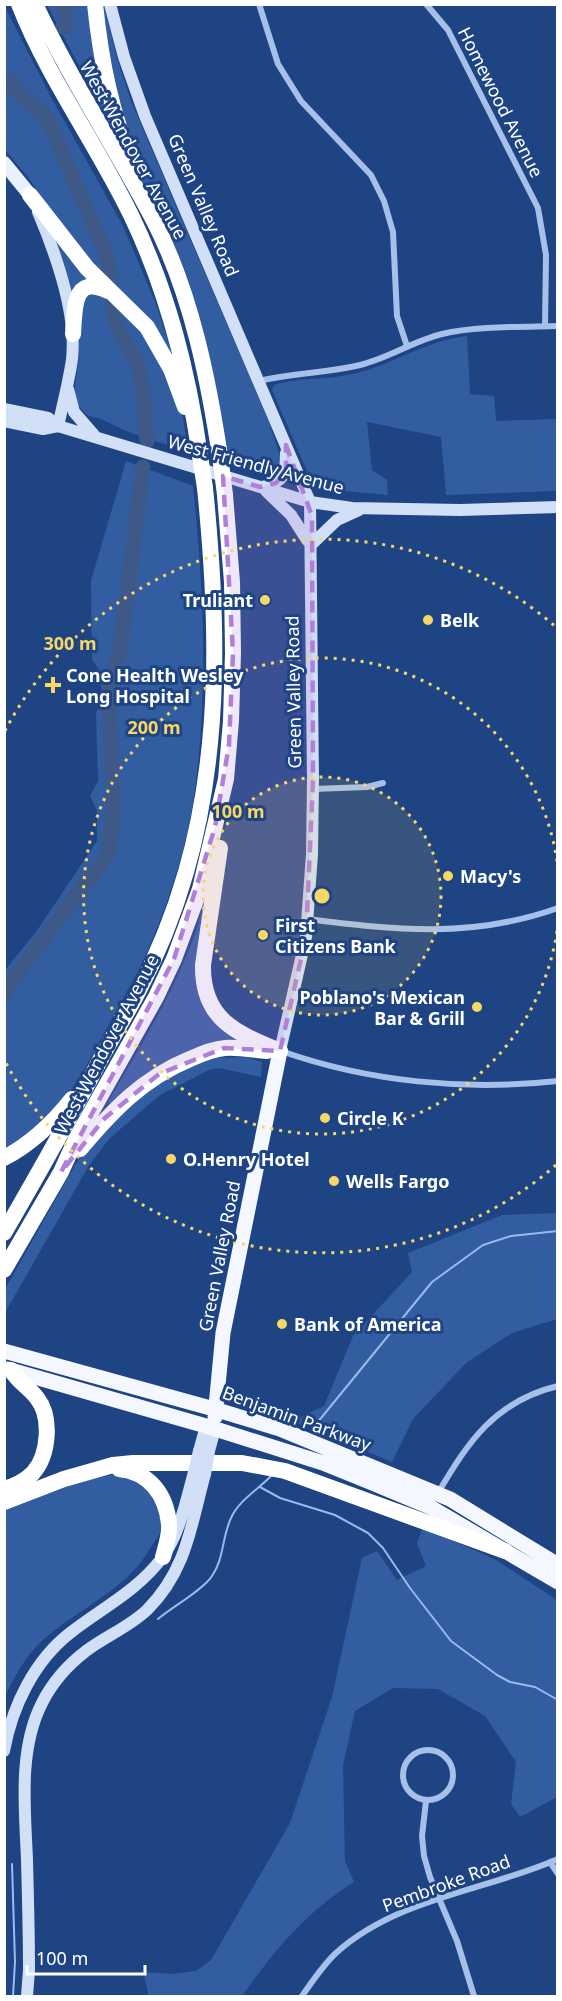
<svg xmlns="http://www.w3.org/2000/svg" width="562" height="2001" viewBox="0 0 562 2001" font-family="'Noto Sans',sans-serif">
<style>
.green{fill:#325da1}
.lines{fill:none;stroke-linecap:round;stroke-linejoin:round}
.stream{stroke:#99baeb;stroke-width:2}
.river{stroke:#3e5988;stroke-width:15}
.minor{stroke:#a6c0ea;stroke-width:6}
.secondary{stroke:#d1dff7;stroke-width:12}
.primary{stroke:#e9f0fe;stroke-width:14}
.trunk{stroke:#f4f8fe;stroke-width:15}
.motorway{stroke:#fff;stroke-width:16}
.secondary-bridge{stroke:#d1dff7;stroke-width:12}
.motorway-bridge{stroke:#fff;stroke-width:16}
.marked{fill:#b080d9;fill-opacity:0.2;stroke:#b080d9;stroke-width:4.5;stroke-dasharray:12 8;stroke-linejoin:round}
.ring{fill:none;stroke:#f8d765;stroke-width:3;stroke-dasharray:3 6}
.poi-dot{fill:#f8d765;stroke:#1e4484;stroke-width:2}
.labels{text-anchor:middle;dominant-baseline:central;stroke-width:6;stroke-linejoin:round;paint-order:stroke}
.street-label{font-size:18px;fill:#fff;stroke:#1e4484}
.poi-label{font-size:18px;font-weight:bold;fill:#fff;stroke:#1e4484;text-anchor:start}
.centre{fill:#f8d765;stroke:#1e4484;stroke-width:3}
.ring-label{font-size:18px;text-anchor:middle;font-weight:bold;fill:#f8d765;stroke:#1e4484;stroke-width:6;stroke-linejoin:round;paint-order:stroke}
</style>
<rect width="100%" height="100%" fill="#1e4484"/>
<!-- green -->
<path class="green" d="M4,5L51,97L123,226L156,304L178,373L74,244L28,177L5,150Z
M47,5H89L98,79L108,114L105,115Z
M100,5H104L117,58L131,101L269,422L282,462L281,469L273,475L259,474L228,464C219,402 210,341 188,281C167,228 133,172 119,117C110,80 106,42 100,5Z
M55,240L92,281L71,295Z
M101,292L145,336L174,389L183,418L188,450L158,442L126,431L101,419L88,416L77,405L74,393L79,354V331L83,297Z
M467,336L470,394L494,396L496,421L557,419V491L446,495L441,437L367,422L372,470L387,480L388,495L322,489L317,487L310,478L272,390L274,385C298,377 327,380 353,374C393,365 426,340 467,336Z
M126,461L193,486C204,591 209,698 193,803C186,849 170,896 153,938C142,966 126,993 112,1019C92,1054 74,1094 45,1122C33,1133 18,1142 5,1151V970L36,932L97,841V811L90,796L98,781L96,713L102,699L100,671L92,660L91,581Z
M210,873L197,975L240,1040L110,1104L108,1102C140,1047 175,992 196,931C202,912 205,892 210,873Z
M246,1057L262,1062L261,1077L219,1068L209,1070L160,1095L109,1139L88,1167L5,1313V1289L75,1165L90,1144L138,1096L191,1065L216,1058Z
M557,1213V1319L512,1333L466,1363L413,1419L392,1462L293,1421L324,1406L353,1336L412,1272L408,1253L502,1215Z
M116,1474C133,1478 150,1488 157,1506C159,1513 162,1521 161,1528C160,1534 156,1540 153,1544C145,1557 136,1570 124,1580C99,1602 69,1617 43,1640C26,1655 15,1676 5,1696V1509L87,1480Z
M423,1527L496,1560L557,1600V1797L520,1817L511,1804L516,1762L485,1716L438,1689L393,1688L355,1711L343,1765L345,1861L354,1882C306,1912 274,1951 242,1996H149L143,1972L172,1974L196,1971L211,1960L290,1823L332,1697L362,1558L377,1551L397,1580L426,1566L417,1543Z"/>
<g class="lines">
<!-- stream -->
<path class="stream" d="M317,1423L432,1282L483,1245L511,1236L558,1231
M260,1487L280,1498L335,1515L368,1533L383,1548L410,1588L451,1641L497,1675L510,1682L535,1687L558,1700
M158,1619C172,1607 203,1590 212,1576C224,1559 222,1537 231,1518C239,1500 259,1489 272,1475
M12,1864L15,1962L13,1996"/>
<!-- river -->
<path class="river" d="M63,27L66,22L64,4
M13,81V88L47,118L105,252L111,276
M113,304C114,335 130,343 139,369C144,386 145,422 147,441
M4,996L7,987L108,854L114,807L109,707L110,679L120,652L143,467"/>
<!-- minor -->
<path class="minor" d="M259,4L278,64L301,101L371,175L384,201L393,232L397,316L407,346
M426,4L448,30L538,208L546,255L545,326
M259,381C292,373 327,373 360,365C389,358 413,341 442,334C474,326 524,327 558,326
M313,789L367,787L383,783
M307,919C395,930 471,939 558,908
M281,1051C369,1082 465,1091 558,1081
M438,1493C468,1442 495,1401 558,1386
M403 1775a25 25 0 1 1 50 0a25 25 0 1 1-50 0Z
M426,1801L422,1836L424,1856L430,1877L457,1941L474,1996
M550,1862L558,1874
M302,1996C312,1982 323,1965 336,1953C397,1898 485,1891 558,1859"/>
<!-- secondary -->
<path class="secondary" d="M110,4L124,57L145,116L310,502L313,780L312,854L306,937L280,1051
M38,212C55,252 77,314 72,359C69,381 63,404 58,426
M68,389L74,412L94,435
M4,409L48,418L58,426L310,502L352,508L460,510L558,507
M4,421L43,429L58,426
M262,487C285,482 286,474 286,453
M266,491L291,515L307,540L312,544
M312,544L337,520L359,510
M199,1451L206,1426
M209,1451L215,1429
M4,1751C12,1707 34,1661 70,1633C102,1608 137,1591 162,1558C180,1533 186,1501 194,1472
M27,1996L29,1970C29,1933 28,1897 27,1860C25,1809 18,1750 42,1703C52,1683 69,1664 86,1651C106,1636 129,1627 147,1610C187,1570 191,1525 205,1474"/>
<!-- primary -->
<path class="primary" d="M4,163L30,195"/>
<!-- trunk -->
<path class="trunk" d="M4,1351L214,1409L280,1429L450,1499L558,1565
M7,1369L206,1426L323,1463L370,1482L430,1507L558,1582
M215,1417L223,1333L280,1051"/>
<!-- motorway -->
<path class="motorway" d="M19,4C48,78 96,143 131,215C168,292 188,371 200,456
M35,4C70,79 116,148 154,221C192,295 209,382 221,463
M95,4C101,61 111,113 133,165
M30,195L87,268L147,327L171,369L185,407
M73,334C75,309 72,274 108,291
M220,848L203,965C202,1020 237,1033 280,1051
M80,1149C112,1111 143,1078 190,1059C201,1054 213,1049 225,1048C239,1047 253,1050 267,1051
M4,1158C31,1144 53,1123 72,1099
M4,1233C37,1176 69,1120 99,1062C111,1039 125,1017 137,994C157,956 174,914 186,872C222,747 218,616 205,488
M4,1270L61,1172L75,1141L156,997L174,959L200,889L226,779L231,721L233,653L232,582L225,495
M119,1469C149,1472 166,1494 169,1524C170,1535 166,1546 163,1557
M4,1489C15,1486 25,1481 33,1473C49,1455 52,1417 37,1398C29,1387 19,1383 11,1370
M4,1502L64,1479L113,1465L133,1463H242L285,1471L505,1551"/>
<!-- secondary-bridge -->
<path class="secondary-bridge" d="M194,1472L199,1451
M205,1474L209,1451"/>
<!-- motorway-bridge -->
<path class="motorway-bridge" d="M200,456L205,488
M221,463L225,495"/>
</g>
<!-- marked area -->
<path class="marked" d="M286,445L312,516L313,780L306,937L280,1051L224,1048L159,1074L105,1118L61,1172L174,959L215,827L229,745L233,653L223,476L260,487L276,483L286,471Z"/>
<!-- distance rings -->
<circle cx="322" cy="896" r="119" fill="#f8d765" fill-opacity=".12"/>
<g class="ring">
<circle cx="322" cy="896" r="119"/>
<path d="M557 931A238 238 0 1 1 557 861"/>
<path d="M556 1165A357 357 0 0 1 5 1061M5 731A357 357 0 0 1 556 627"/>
</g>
<!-- markers -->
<g class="poi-dot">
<circle cx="265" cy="600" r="6"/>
<circle cx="428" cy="620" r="6"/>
<path d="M50 676h6v6h6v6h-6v6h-6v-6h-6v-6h6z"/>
<circle cx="448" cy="876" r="6"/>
<circle cx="263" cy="935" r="6"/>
<circle cx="477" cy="1007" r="6"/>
<circle cx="325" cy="1118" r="6"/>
<circle cx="171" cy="1159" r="6"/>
<circle cx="334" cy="1181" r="6"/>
<circle cx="282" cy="1324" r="6"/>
</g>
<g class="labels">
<!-- street labels -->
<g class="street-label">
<text transform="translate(501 102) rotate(63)">Homewood Avenue</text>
<text transform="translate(134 150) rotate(61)">West Wendover Avenue</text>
<text transform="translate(204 205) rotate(67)">Green Valley Road</text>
<text transform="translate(256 464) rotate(15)">West Friendly Avenue</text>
<text transform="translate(293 692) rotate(-91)">Green Valley Road</text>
<text transform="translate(106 1044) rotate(-62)">West Wendover Avenue</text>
<text transform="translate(219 1256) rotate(-79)">Green Valley Road</text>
<text transform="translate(297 1418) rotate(20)">Benjamin Parkway</text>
<text transform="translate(446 1883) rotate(-20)">Pembroke Road</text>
</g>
<!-- poi labels -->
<g class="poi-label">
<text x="253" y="600" text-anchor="end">Truliant</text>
<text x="440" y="620">Belk</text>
<text x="66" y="675">Cone Health Wesley<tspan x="66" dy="21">Long Hospital</tspan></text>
<text x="460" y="876">Macy's</text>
<text x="275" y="925">First<tspan x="275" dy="21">Citizens Bank</tspan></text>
<text x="465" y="997" text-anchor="end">Poblano's Mexican<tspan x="465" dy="21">Bar &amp; Grill</tspan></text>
<text x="337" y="1118">Circle K</text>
<text x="183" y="1159">O.Henry Hotel</text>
<text x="346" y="1181">Wells Fargo</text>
<text x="294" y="1324">Bank of America</text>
</g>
</g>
<circle cx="322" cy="896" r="9" class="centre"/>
<g class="ring-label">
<text x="70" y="650">300 m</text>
<text x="154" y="734">200 m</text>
<text x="238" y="818">100 m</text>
</g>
<!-- border -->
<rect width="562" height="2001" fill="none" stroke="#ffffff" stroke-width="12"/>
<!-- scale -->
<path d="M27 1965v9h118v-9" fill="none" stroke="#ffffff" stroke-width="3"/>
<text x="36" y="1965" font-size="18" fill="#ffffff" stroke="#1e4484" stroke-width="4.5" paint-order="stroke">100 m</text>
</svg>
